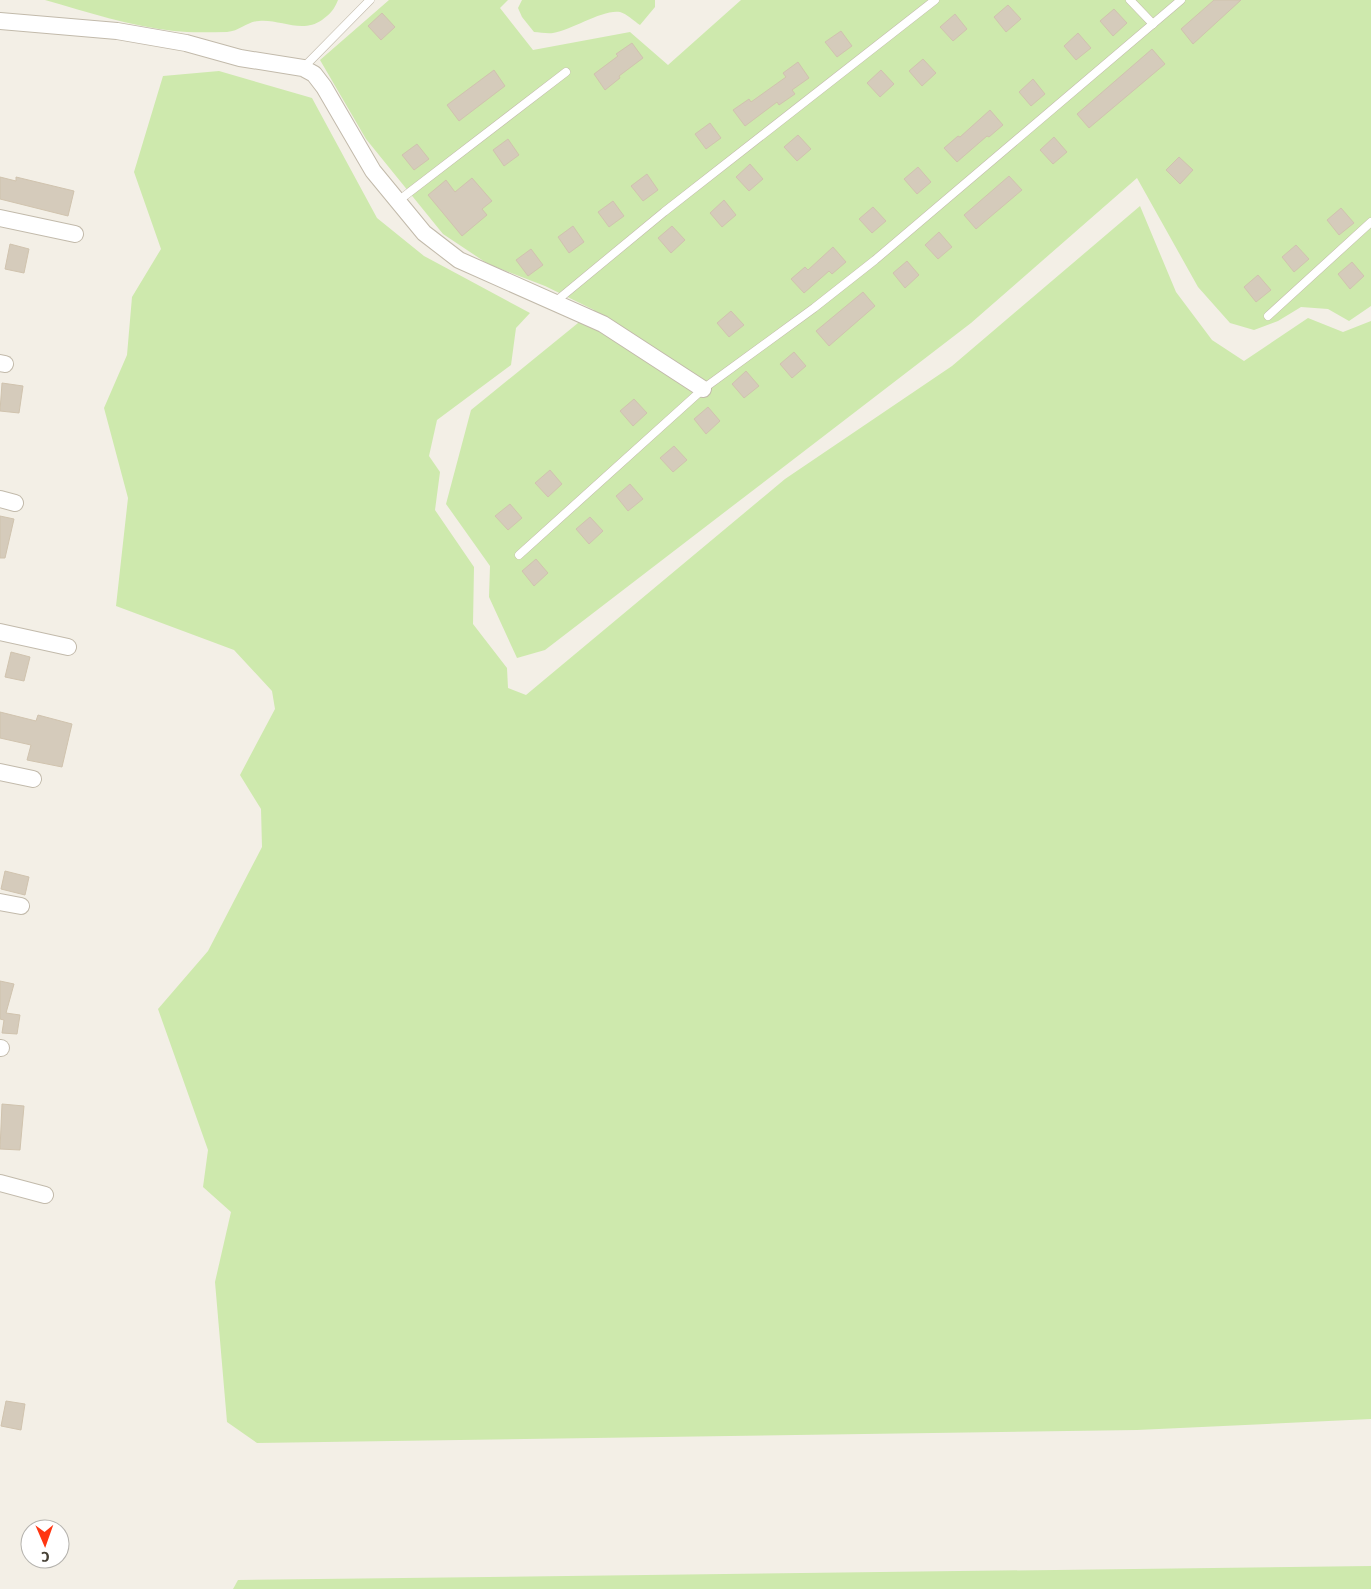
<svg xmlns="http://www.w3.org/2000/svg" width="1371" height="1589" viewBox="0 0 1371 1589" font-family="'Fira Sans',sans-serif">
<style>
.green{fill:#cee9ad}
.building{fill:#d5cbbb;stroke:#d0c3ae}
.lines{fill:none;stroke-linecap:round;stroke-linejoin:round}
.lane-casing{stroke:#c2baab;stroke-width:9}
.street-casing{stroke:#c2baab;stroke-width:18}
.lane{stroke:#fff;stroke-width:8}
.street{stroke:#fff;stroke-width:16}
</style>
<rect width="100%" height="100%" fill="#f3efe6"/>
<g class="green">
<path d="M45 0H338C334 10 330 14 322 20 302 34 280 19 259 21 248 21 240 31 227 32 210 32 191 33 174 31 130 26 87 12 45 0Z"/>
<polygon points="389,0 508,0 500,8 533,50 630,32 668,65 741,0 1371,0 1371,306 1349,321 1328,309 1301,307 1278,321 1254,330 1230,323 1198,287 1137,178 971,323 545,650 517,658 489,597 490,566 446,504 471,410 594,310 545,286 488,264 443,234 366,139 320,60"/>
<path d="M522 0H655V7L640 25C634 21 627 14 620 12 603 9 572 30 553 33 547 34 540 32 534 32L522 17 518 8Z"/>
<polygon points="219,71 312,98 377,218 424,256 530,313 516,328 511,365 437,420 429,456 440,472 435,510 474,567 473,624 507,668 508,688 526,695 785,479 952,366 1140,206 1176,292 1212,340 1244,361 1308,318 1343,332 1371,321 1371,1419 1137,1430 257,1443 227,1422 215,1282 231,1212 203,1187 208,1150 158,1009 208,951 262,847 261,809 240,775 275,709 272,691 234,650 116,606 128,498 104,408 127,355 132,297 161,249 134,172 163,76"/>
<polygon points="1371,1566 1371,1589 233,1589 238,1580"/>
</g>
<g class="building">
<polygon points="1214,0 1241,0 1193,44 1181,29"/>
<polygon points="1008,5 1021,19 1006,32 994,17"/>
<polygon points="1114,9 1127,23 1113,36 1100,21"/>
<polygon points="382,13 395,27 381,40 368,26"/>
<polygon points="955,14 967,29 953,41 940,27"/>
<polygon points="841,31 852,46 837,57 825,42"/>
<polygon points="1078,33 1091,48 1076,60 1064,46"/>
<polygon points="632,43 643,58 619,76 620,78 605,90 594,74 618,56 616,54"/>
<polygon points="1152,49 1165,64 1089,128 1077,114"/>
<polygon points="923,59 936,73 922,86 909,71"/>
<polygon points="798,62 809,78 792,90 795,94 779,105 777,102 745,126 733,110 749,99 751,102 786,77 783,73"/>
<polygon points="494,70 505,86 459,121 447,105"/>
<polygon points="881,70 894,84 880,97 867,83"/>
<polygon points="1033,79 1045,94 1031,106 1019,92"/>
<polygon points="990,110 1003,125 989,137 987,136 957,162 944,148 958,136 960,137"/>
<polygon points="710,123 721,138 706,149 695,134"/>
<polygon points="798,135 811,149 797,161 784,147"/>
<polygon points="1054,137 1067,152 1053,164 1040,150"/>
<polygon points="508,139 519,155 504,166 493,150"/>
<polygon points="417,144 429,159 414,170 402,155"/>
<polygon points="1179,157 1193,170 1180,184 1166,170"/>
<polygon points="750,164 763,179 749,191 736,177"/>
<polygon points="918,167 931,182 917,194 904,179"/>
<polygon points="647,174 658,190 643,201 631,186"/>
<polygon points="1009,176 1022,190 976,229 964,215"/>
<polygon points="0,177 16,181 16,177 74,191 68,216 0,199"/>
<polygon points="472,178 492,201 482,209 487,215 462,236 428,195 446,180 455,192"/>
<polygon points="724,200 736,215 722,227 710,213"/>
<polygon points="613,201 624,216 609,227 598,212"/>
<polygon points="873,207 886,221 872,233 859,219"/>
<polygon points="1341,208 1354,223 1339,235 1327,220"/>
<polygon points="573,226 584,242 569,253 558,237"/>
<polygon points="672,226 685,240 671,253 658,238"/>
<polygon points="939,232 952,247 938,259 925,245"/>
<polygon points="10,244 29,249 24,273 5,269"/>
<polygon points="1296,245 1309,259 1294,272 1282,257"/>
<polygon points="833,247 846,262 832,274 829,271 804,293 791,279 805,267 808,270"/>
<polygon points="531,249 543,265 528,276 516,260"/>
<polygon points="907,261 919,275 905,288 893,273"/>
<polygon points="1352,262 1364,276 1350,289 1338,274"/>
<polygon points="1258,275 1271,290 1256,302 1244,287"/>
<polygon points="863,292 875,306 829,346 816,331"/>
<polygon points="731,311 744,325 729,337 717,323"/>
<polygon points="794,352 806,366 792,378 780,364"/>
<polygon points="746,371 759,386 744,398 732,384"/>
<polygon points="2,383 23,386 19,413 0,411"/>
<polygon points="634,399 647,413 633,426 620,411"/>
<polygon points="708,407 720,421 706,434 694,419"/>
<polygon points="674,446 687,460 673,472 660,458"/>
<polygon points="550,470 562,484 548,497 535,483"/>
<polygon points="630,484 643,499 628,511 616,496"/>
<polygon points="510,504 522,518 508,530 495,516"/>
<polygon points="0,516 14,519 5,558 0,558"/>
<polygon points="590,517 603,531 589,544 576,529"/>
<polygon points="536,559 548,573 534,586 522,571"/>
<polygon points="11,652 30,657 24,681 5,677"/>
<polygon points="0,712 36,721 38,715 72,724 62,767 27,760 31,745 0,738"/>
<polygon points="5,871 29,877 25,895 1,889"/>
<polygon points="0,981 14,984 6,1013 20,1015 17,1034 2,1033 4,1020 0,1019"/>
<polygon points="2,1104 24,1106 20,1150 0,1149"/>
<polygon points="6,1401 25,1404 21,1430 1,1426"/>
</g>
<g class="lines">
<defs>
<g id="lane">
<polyline points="1130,0 1153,24"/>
<polyline points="303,68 370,0"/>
<polyline points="398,201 566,72"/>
<polyline points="555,302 664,212 935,0"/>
<polyline points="1268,316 1371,222"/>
<polyline points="519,555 703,389 814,308 875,260 1181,0"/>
</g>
<g id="street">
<polyline points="0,21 117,31 186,43 240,58 303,68 314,74 324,87 373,171 424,233 459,260 603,324 703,389"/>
<polyline points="0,218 75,234"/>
<polyline points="0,363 5,364"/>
<polyline points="0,499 15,503"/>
<polyline points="0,632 68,647"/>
<polyline points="0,772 33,779"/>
<polyline points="0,902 21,906"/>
<polyline points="0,1048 1,1048"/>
<polyline points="0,1183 45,1195"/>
</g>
</defs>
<use href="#lane" class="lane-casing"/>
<use href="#street" class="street-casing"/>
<use href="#lane" class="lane"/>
<use href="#street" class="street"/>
</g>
<g transform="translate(45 1544) rotate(178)"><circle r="24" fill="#ffffff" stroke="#b5b3ae"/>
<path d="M0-4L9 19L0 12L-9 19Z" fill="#ff3611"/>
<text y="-8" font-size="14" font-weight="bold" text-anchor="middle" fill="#464035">С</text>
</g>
</svg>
